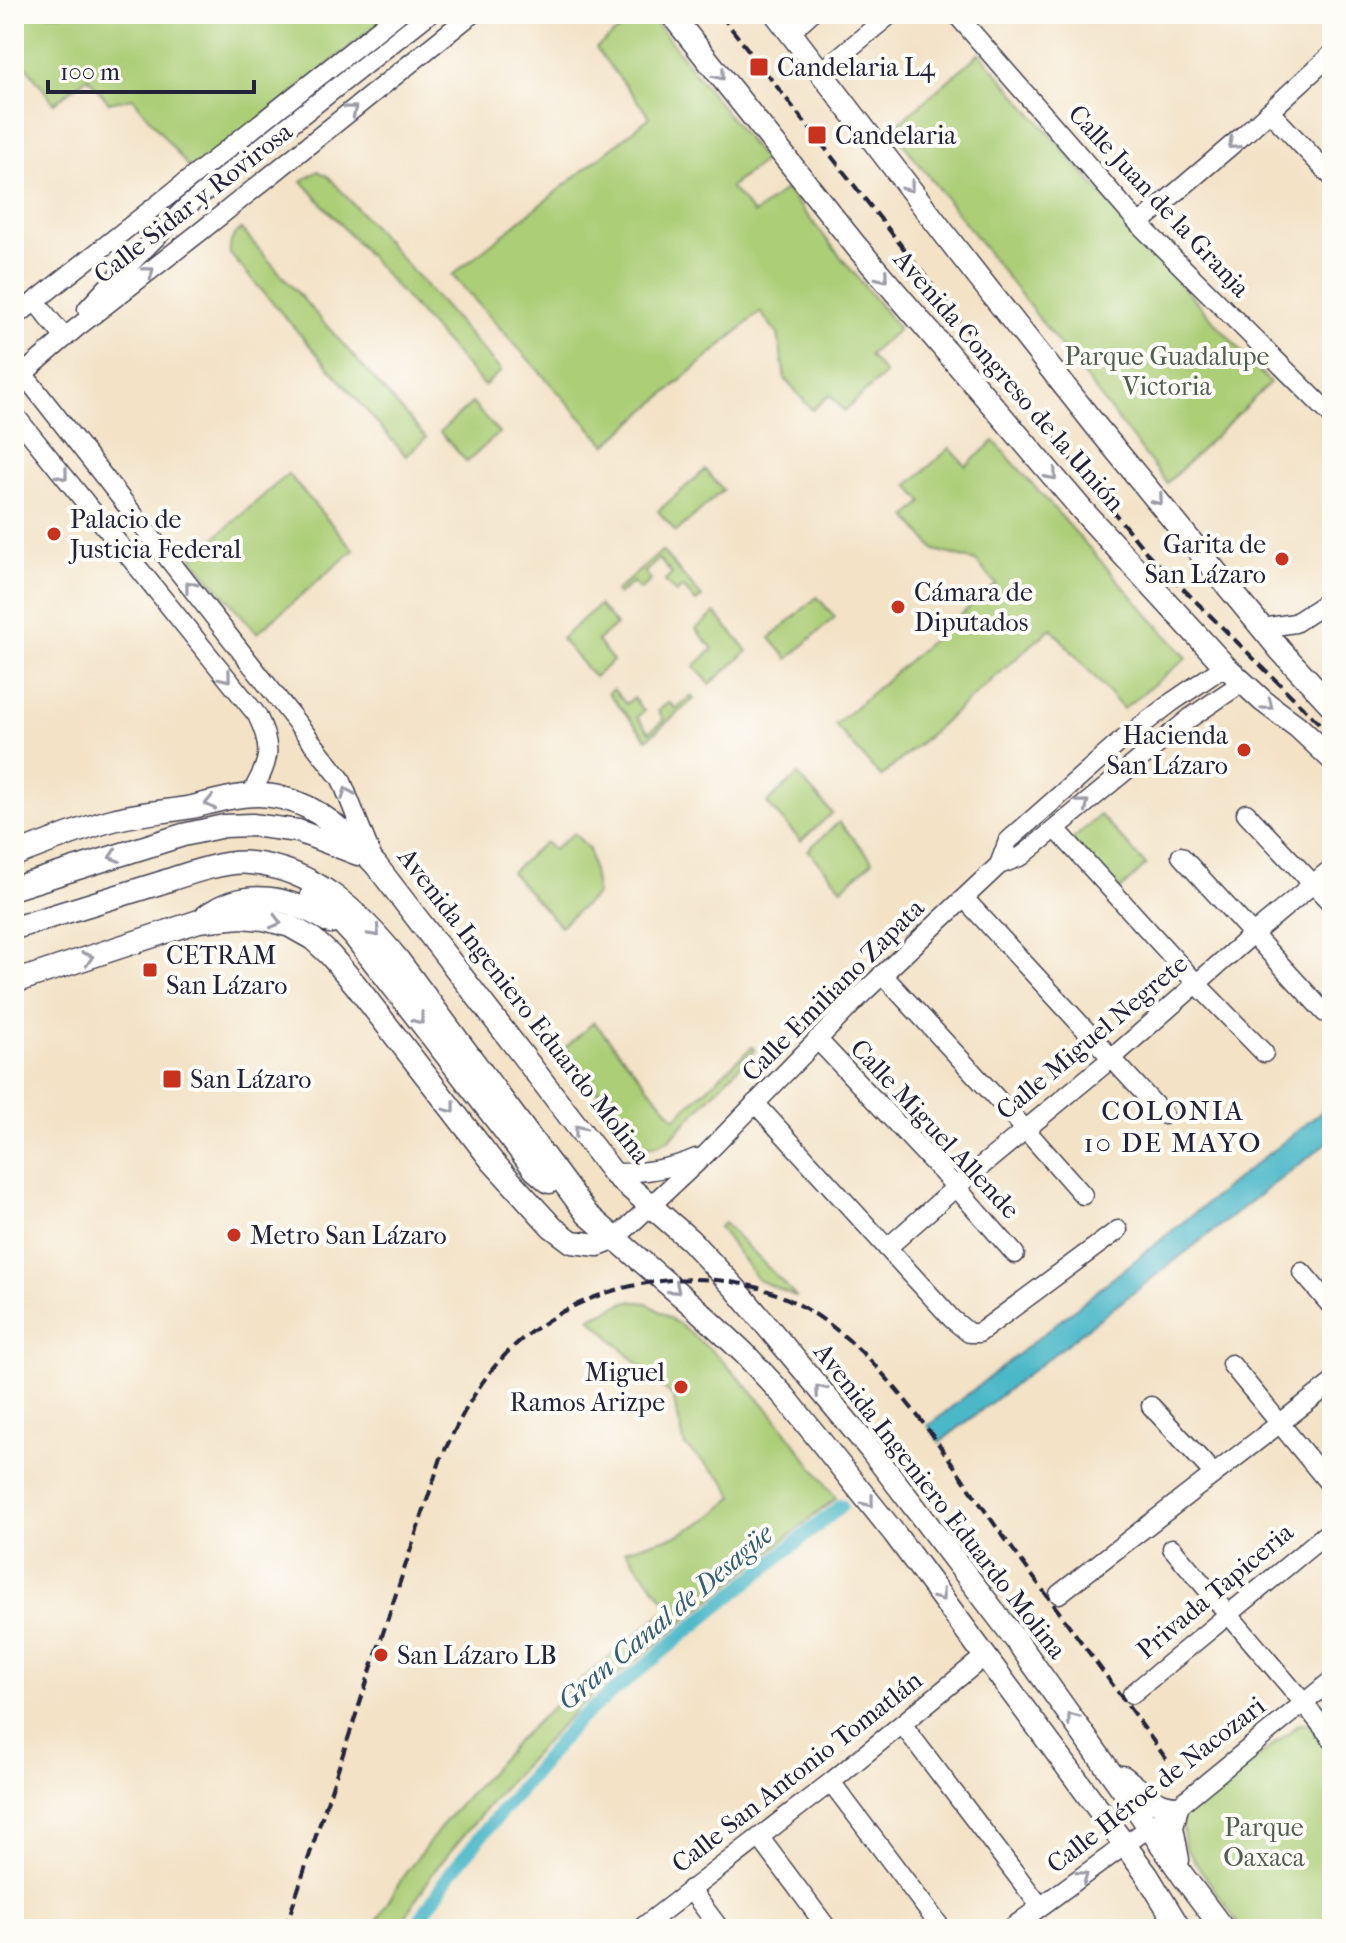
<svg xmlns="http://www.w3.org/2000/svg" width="1346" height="1943" viewBox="0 0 1346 1943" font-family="'IM FELL French Canon',serif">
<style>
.green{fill:#acce77;stroke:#677859;stroke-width:2}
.water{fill:#4cb8c8;stroke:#376d82;stroke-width:2}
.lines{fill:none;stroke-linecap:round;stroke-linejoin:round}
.canal{stroke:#4cb8c8;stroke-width:14}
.minor-casing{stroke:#413f50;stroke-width:21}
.major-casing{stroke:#413f50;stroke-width:25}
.minor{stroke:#fff;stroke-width:18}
.major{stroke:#fff;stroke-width:22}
.rail{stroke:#22223b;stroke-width:4;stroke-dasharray:12 6;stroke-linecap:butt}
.oneway{stroke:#9c9ca7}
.poi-dot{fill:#c8321e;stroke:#fdfcf7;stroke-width:3}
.labels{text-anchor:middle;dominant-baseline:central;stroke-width:8;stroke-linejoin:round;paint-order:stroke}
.poi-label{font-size:26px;fill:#22223b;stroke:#fdfcf7;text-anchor:start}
.street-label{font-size:26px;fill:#22223b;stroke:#fdfcf7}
.park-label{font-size:26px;fill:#525e50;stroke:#fdfcf7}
.neighbourhood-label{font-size:28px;letter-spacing:2px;fill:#22223b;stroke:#fdfcf7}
.water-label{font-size:28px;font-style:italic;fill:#335e73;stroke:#fdfcf7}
</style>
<rect width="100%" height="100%" fill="#fdfcf7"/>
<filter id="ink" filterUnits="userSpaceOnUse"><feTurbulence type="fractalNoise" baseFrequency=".0125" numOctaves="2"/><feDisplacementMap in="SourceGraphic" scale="16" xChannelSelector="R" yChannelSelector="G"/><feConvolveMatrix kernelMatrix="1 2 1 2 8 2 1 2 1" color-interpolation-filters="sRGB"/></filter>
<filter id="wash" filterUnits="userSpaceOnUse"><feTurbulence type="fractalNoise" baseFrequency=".006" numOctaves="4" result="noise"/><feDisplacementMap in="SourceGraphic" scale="32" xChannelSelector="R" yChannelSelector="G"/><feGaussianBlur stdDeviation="1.8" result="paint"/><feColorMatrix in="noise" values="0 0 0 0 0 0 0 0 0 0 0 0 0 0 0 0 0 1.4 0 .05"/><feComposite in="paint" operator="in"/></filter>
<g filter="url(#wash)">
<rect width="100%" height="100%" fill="#f3e2c6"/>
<g class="green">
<polygon points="14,14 390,14 194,174 133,98 109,103 88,77 54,103 14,50"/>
<polygon points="640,14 649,14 764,161 730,187 754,214 786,189 899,329 869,355 885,374 844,411 830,395 812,410 785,379 778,334 760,312 606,445 452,275 650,117 596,48"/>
<polygon points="980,53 1156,257 1270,383 1167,483 892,129"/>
<polygon points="318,171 329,177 501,371 484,386 302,181"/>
<path d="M241 229 426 438 406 456 230 254C229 242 232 237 241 229Z"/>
<polygon points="472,403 499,433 467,462 440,432"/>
<polygon points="994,441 1187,658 1123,709 1051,628 881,777 835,725 996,584 976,561 935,550 907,517 923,502 908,485 950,448 966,466"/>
<polygon points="705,470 723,490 676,532 658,511"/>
<polygon points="288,474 354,550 257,633 192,558"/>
<polygon points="662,551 702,597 696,602 683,587 676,593 665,581 672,574 659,559 645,572 651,580 640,590 633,582 618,595 615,592"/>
<polygon points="817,597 835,617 788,659 770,638"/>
<polygon points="599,605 616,625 597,641 613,661 594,677 561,639"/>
<polygon points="715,613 748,651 710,684 694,666 713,649 696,629"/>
<polygon points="613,689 626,704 633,698 644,711 637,717 649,732 664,720 658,711 669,702 676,709 691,696 694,699 647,739 608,693"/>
<polygon points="798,775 832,813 801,841 767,803"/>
<polygon points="1100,815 1146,865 1120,890 1072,840"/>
<polygon points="839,822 873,861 842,888 808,850"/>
<polygon points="574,833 589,849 597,894 560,926 511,872 545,842 553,850"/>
<polygon points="594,1022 675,1118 752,1047 755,1050 669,1140 657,1145 644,1147 628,1131 565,1048"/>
<polygon points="724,1223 797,1297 758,1280 719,1227"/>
<polygon points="628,1301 647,1303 680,1325 718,1356 773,1414 836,1498 579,1706 502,1789 434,1871 398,1929 372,1929 404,1875 448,1818 517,1741 583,1678 670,1607 625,1550 678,1535 707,1520 734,1497 724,1480 685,1446 673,1397 590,1318"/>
<polygon points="1299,1724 1310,1724 1314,1727 1332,1751 1332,1929 1242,1929 1185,1847 1182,1819"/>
</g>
<polygon class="water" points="1332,1103 1332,1139 940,1442 928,1426"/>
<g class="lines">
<polyline class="canal" points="414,1929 452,1871 577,1721 841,1506"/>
</g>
</g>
<g filter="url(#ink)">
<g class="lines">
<defs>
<g id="minor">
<polyline points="956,14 1139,224 1332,416"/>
<polyline points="790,32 810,14"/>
<polyline points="822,71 891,14"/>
<polyline points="1270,112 1332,177"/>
<polyline points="1139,224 1247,132 1332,54"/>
<polyline points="35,301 65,338"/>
<polyline points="87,309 112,282 187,206 429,14"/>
<polyline points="14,318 398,14"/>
<polyline points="14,362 341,779 373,859"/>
<polyline points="23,374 75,329 200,232 472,14"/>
<path d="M14 414 257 715C274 750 269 761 251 794"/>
<polyline points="1262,628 1295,623 1332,599"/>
<polyline points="1246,813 1332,904"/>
<polyline points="1056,829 1197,984 1264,1053"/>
<polyline points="1181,856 1325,1013"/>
<polyline points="999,865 1008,841 1120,742 1172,702 1225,666"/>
<polyline points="964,898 1164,1115"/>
<polyline points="882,974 1025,1129 1083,1195"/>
<polyline points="817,1039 956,1187 1015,1254"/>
<polyline points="755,1103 952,1319 969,1333 979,1333 1118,1230"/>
<path d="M613 1173C642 1173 669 1170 696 1158"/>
<polyline points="616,1238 706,1154 864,992 999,865 1022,856 1190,718 1243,682"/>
<polyline points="887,1248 956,1187 1112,1058 1253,934 1332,868"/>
<polyline points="1302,1272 1332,1307"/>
<polyline points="1231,1364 1332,1487"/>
<polyline points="1151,1406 1214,1474"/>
<polyline points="1172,1548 1304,1703 1332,1739"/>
<polyline points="1059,1594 1332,1383"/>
<polyline points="1132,1694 1332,1529"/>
<polyline points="902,1724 1040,1906"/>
<polyline points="831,1782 942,1929"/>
<polyline points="760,1838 828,1929"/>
<polyline points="690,1889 720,1929"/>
<polyline points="640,1929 831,1782 985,1656"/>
<polyline points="1010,1929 1177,1807 1332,1680"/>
</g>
<g id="major">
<polyline points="671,14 856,246 1083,511 1225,666 1263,701 1298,727 1332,759"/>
<polyline points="776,14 957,250 1096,426 1281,651 1332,706"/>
<path d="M14 855C47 843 79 829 113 820 138 813 166 812 192 807 222 800 251 790 282 798 322 807 349 837 376 865L613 1173 690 1240 735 1288 870 1449 1016 1640 1131 1801 1183 1876 1223 1929"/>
<polyline points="14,888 183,835 224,826 252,825 298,831 358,854"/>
<polyline points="312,894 328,908 354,936 535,1170 549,1182"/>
<path d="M206 916C247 886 290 898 330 922"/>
<path d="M14 928C63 913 112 898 160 883 184 875 225 860 250 863 315 869 360 913 399 961L587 1214 699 1311 744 1353 785 1397 894 1533 985 1656 1147 1875 1180 1929"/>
<polyline points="14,982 199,921 241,917 264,919 290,926 313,939 330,955 355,984 492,1161 552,1227 572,1242 598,1245 616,1238"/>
<path d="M1123 1777C1140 1790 1155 1807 1177 1807L1172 1827 1178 1860"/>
</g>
</defs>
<use href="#minor" class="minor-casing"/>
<use href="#major" class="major-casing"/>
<use href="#minor" class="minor"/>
<use href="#major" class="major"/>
<g class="rail">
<polyline points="720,14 1009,383 1146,552 1332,736"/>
<path d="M285 1929 441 1458C458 1423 476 1385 504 1356 535 1323 580 1299 623 1288 679 1274 742 1275 794 1302 881 1347 942 1451 998 1529 1055 1607 1113 1684 1169 1763"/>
</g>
</g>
<defs><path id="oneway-chevron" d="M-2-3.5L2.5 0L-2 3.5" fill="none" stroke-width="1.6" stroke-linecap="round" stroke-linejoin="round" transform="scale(2)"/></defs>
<g class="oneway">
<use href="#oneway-chevron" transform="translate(720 75) rotate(51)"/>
<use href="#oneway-chevron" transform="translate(352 110) rotate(-39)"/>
<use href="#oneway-chevron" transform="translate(1233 144) rotate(139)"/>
<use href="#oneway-chevron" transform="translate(909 187) rotate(53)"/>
<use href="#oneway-chevron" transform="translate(149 272) rotate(-38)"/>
<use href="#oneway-chevron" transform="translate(883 277) rotate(50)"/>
<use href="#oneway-chevron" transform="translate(63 475) rotate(51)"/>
<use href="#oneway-chevron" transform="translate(1052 475) rotate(49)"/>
<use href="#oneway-chevron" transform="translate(1158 500) rotate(50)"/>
<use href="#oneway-chevron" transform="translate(190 586) rotate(-128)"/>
<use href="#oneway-chevron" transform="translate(226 677) rotate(51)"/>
<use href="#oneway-chevron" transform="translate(1268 705) rotate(38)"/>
<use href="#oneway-chevron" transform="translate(347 793) rotate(-112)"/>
<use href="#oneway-chevron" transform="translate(210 803) rotate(168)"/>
<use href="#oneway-chevron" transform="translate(1084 804) rotate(-40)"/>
<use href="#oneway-chevron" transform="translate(114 856) rotate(162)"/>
<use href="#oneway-chevron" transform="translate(276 922) rotate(15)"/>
<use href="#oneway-chevron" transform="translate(375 932) rotate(47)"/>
<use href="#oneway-chevron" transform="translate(88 958) rotate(-18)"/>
<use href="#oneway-chevron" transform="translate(419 1019) rotate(52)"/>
<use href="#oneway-chevron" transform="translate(451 1108) rotate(52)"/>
<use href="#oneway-chevron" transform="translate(579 1130) rotate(-128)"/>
<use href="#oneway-chevron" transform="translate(675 1289) rotate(41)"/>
<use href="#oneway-chevron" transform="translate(820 1390) rotate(-130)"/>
<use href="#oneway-chevron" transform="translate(869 1502) rotate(52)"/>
<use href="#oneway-chevron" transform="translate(940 1596) rotate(53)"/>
<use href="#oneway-chevron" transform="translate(1072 1718) rotate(-126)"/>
<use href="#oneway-chevron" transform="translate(1083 1876) rotate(-35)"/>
</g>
</g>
<g class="poi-dot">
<rect x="749" y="57" width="20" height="20" rx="4"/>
<rect x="807" y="125" width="20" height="20" rx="4"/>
<circle cx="54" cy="534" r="8"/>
<circle cx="1282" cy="559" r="8"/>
<circle cx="898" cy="607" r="8"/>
<circle cx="1244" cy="750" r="8"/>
<rect x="142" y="962" width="16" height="16" rx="4"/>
<rect x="162" y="1069" width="20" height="20" rx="4"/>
<circle cx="234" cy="1235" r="8"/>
<circle cx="681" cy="1387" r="8"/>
<circle cx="381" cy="1655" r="8"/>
</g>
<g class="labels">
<g class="poi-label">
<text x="777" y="67">Candelaria L4</text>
<text x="835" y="135">Candelaria</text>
<text x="70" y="519">Palacio de<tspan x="70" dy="30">Justicia Federal</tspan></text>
<text x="1266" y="544" text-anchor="end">Garita de<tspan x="1266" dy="30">San Lázaro</tspan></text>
<text x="914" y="592">Cámara de<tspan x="914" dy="30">Diputados</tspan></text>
<text x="1228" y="735" text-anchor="end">Hacienda<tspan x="1228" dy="30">San Lázaro</tspan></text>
<text x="166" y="955">CETRAM<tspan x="166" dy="30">San Lázaro</tspan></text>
<text x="190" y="1079">San Lázaro</text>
<text x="250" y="1235">Metro San Lázaro</text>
<text x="665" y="1372" text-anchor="end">Miguel<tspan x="665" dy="30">Ramos Arizpe</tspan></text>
<text x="397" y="1655">San Lázaro LB</text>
</g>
<g class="street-label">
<text transform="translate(1159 201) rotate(47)">Calle Juan de la Granja</text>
<text transform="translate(193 203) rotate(-38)">Calle Sidar y Rovirosa</text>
<text transform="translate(1009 381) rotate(49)">Avenida Congreso de la Unión</text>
<text transform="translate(833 990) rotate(-45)">Calle Emiliano Zapata</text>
<text transform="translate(524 1006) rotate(52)">Avenida Ingeniero Eduardo Molina</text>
<text transform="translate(1092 1037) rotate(-40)">Calle Miguel Negrete</text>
<text transform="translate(935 1129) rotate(47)">Calle Miguel Allende</text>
<text transform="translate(940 1501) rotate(52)">Avenida Ingeniero Eduardo Molina</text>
<text transform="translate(1215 1591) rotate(-40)">Privada Tapiceria</text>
<text transform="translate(797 1772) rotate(-38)">Calle San Antonio Tomatlán</text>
<text transform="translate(1156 1785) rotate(-38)">Calle Héroe de Nacozari</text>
</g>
<g class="park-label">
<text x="1167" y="356">Parque Guadalupe<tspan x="1167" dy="30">Victoria</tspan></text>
<text x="1264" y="1827">Parque<tspan x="1264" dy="30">Oaxaca</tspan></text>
</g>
<g class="neighbourhood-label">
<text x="1173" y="1110">COLONIA<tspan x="1173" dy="32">10 DE MAYO</tspan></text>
</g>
<g class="water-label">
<text transform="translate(665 1617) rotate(-40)">Gran Canal de Desagüe</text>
</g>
</g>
<rect width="1346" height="1943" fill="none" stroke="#fdfcf7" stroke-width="48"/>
<path d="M48 80v12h206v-12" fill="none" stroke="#22223b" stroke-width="4"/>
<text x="60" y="80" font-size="24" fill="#22223b" stroke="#fdfcf7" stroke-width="6" paint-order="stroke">100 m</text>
</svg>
